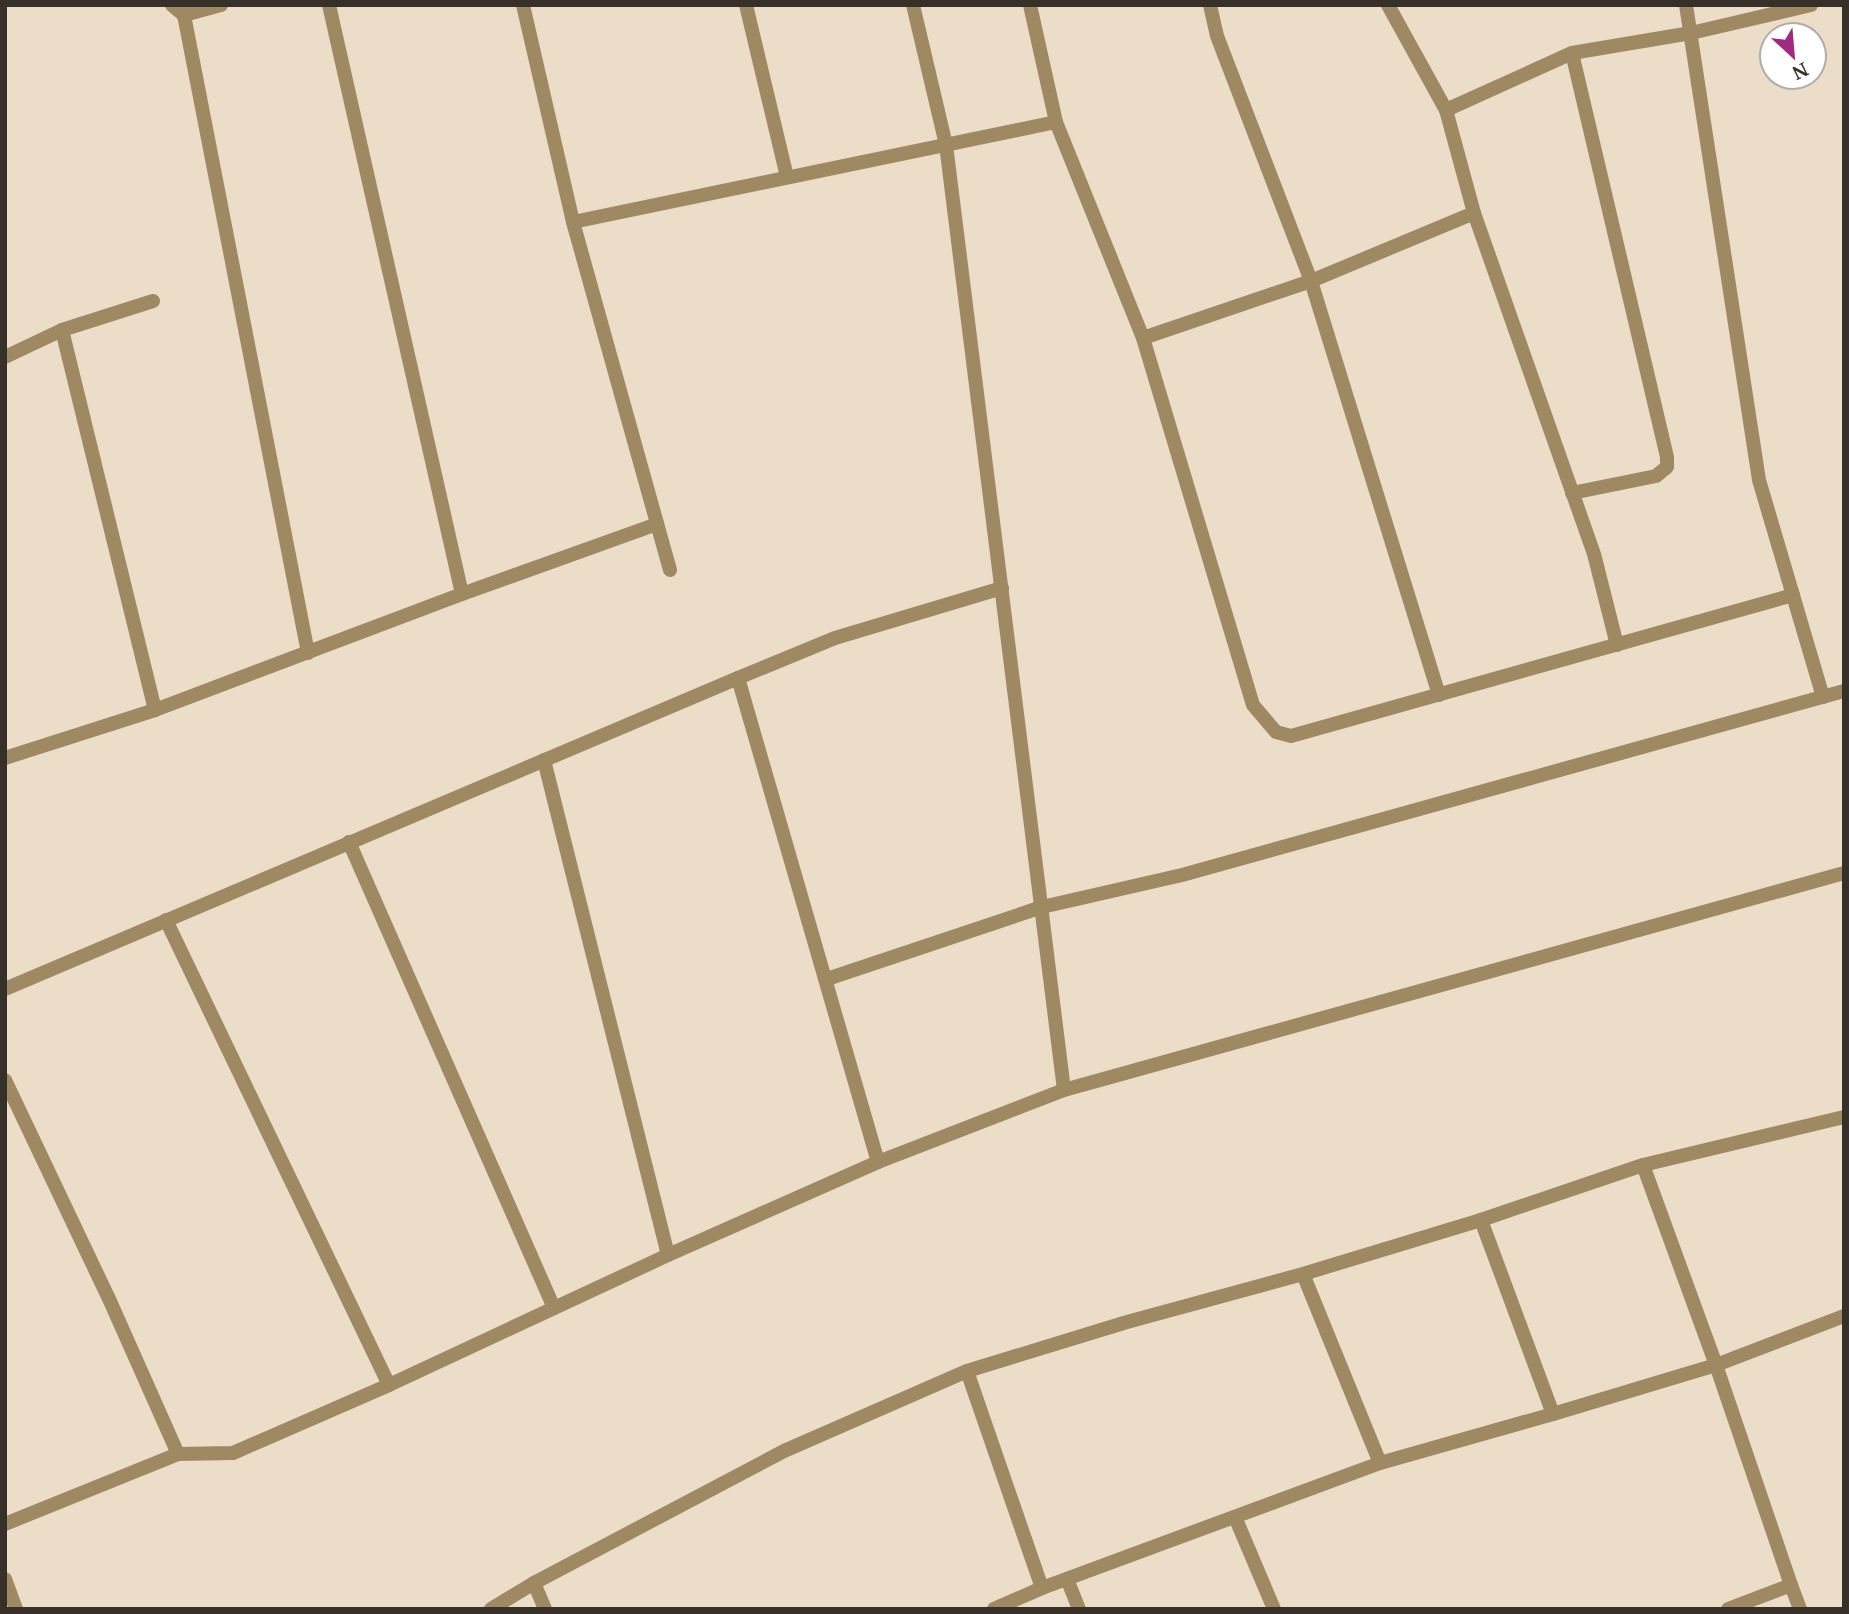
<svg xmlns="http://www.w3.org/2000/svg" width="1849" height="1614" viewBox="0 0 1849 1614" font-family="'Noto Serif',serif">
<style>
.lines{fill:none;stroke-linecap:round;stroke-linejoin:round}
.minor{stroke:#9e8963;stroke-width:14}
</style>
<rect width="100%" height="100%" fill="#ebddc7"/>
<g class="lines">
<g class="minor">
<polyline points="172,5 184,15 221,5"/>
<polyline points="329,5 462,594"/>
<polyline points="523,5 573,222 1056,122 1030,5"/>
<polyline points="746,5 787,177"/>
<polyline points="913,5 946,145 1064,1090 1844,873"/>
<polyline points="1210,5 1217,36 1311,281 1439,695"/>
<polyline points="1388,5 1446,110 1572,53 1691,33 1811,5"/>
<polyline points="1686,5 1759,480 1823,697"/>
<polyline points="184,15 308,653"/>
<polyline points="1056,122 1143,338 1253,705 1276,732 1291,736 1793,595"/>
<polyline points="1474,213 1594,554 1617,645"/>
<polyline points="573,222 670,570"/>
<polyline points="62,330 155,710"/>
<polyline points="1143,338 1311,281 1474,213 1446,110"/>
<polyline points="5,357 62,330 153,301"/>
<polyline points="1572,493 1656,476 1667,467 1667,457 1572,53"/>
<polyline points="738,678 835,638 1002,588"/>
<polyline points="5,758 155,710 462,594 657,524"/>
<polyline points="544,760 668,1255"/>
<polyline points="349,842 554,1308"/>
<polyline points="166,920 389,1385"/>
<polyline points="827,979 1042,907 1182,875 1844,691"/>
<polyline points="5,989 738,678 878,1162"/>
<polyline points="5,1080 110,1301 178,1454"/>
<polyline points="1481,1220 1643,1165"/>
<polyline points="967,1371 1042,1588 1380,1463 1303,1274"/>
<polyline points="1380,1463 1553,1414"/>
<polyline points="1235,1517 1274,1609"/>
<polyline points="5,1524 178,1454 233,1453 389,1385 668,1255 878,1162 1064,1090"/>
<polyline points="5,1579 16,1609"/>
<polyline points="1067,1579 1079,1609"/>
<polyline points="534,1583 545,1609"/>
<polyline points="1791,1585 1800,1609"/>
<polyline points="491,1609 534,1583 784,1451 967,1371 1127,1322 1303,1274 1481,1220 1553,1414 1716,1365 1643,1165 1844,1117"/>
<polyline points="994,1609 1042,1588"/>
<polyline points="1728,1609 1791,1585 1716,1365 1844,1316"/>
</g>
</g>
<rect width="1849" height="1614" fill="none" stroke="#363028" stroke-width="14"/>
<g transform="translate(1793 56) rotate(154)"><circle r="33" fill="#ffffff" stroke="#afaca9" stroke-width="2"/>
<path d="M0-5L12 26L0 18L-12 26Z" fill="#9e2a84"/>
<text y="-10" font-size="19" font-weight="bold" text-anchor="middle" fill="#363028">N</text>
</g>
</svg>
